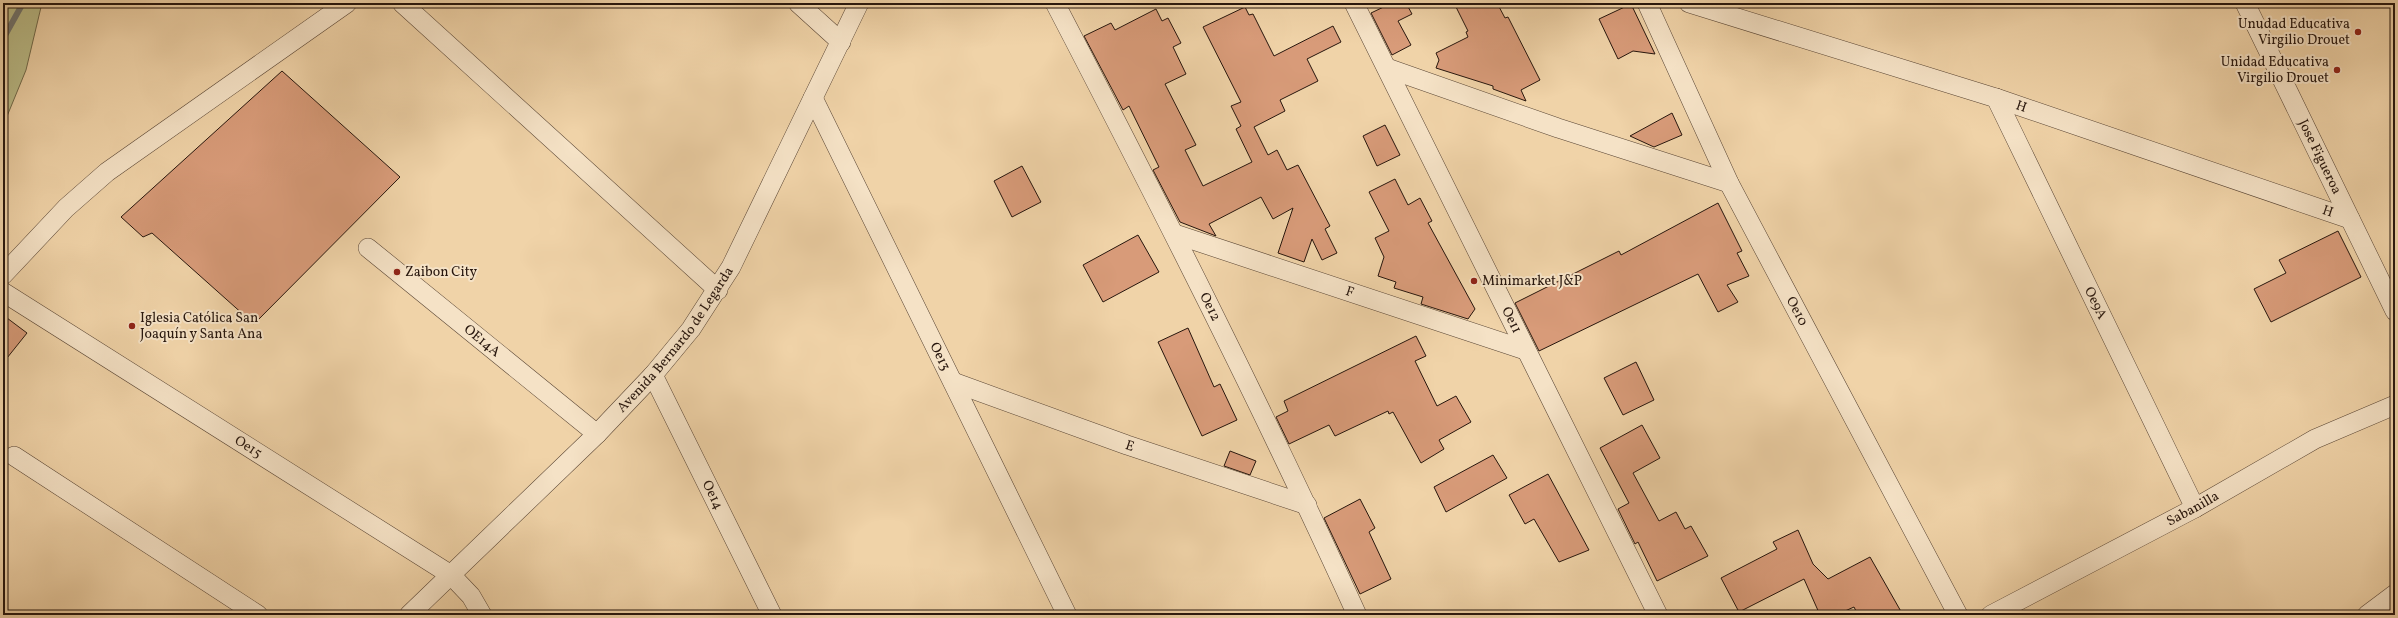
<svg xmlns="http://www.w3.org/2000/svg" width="2398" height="618" viewBox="0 0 2398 618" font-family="Vollkorn,serif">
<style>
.green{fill:#babc88;stroke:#70694a}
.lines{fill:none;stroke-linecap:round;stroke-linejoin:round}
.stream{stroke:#707571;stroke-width:6}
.building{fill:#d89b79;stroke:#27160d}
.minor-casing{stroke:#594534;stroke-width:20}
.minor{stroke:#f5e2c6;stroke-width:19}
.poi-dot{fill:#8f2418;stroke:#f5e2c6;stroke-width:1.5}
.labels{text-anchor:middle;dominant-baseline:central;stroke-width:4;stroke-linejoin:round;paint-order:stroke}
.poi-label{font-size:14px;fill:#27160d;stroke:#f5e2c6;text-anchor:start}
.street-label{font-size:14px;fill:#27160d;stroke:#f5e2c6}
</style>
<rect width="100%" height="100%" fill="#f0d3a8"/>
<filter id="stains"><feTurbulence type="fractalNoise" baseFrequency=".005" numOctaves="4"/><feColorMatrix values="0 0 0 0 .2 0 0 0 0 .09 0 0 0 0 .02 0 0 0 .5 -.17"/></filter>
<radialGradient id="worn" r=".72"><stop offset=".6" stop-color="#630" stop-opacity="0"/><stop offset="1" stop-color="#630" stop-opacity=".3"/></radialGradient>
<polygon class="green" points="3,3 42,3 26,70 3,126"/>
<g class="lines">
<polyline class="stream" points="3,39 23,3"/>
</g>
<g class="building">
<polygon points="1392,3 1406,3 1412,14 1398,21 1411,45 1392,55 1371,13"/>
<polygon points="1454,3 1497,3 1505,18 1508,17 1540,80 1521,90 1526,101 1493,89 1493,86 1436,68 1439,60 1436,53 1468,37 1466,32 1468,31"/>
<polygon points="1631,4 1655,54 1633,51 1618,59 1599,19"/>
<polygon points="1245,7 1249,15 1253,14 1274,56 1333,26 1341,42 1307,59 1318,81 1280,100 1285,111 1254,127 1268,155 1277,150 1287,170 1298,165 1330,226 1325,229 1337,253 1322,260 1312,239 1304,262 1278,253 1293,208 1273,219 1261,197 1209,224 1216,236 1180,222 1153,170 1159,167 1129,106 1123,110 1084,36 1111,23 1115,30 1156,9 1162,21 1168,18 1181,43 1173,47 1186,74 1165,84 1196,145 1185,150 1203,186 1252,162 1236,129 1241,126 1231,106 1241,102 1203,27"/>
<polygon points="282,71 400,177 254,324 152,233 143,237 121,217"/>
<polygon points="1672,113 1682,135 1654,147 1630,136"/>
<polygon points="1385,125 1400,155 1377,166 1363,136"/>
<polygon points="1022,166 1041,202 1012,217 994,181"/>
<polygon points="1395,179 1408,205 1420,198 1432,221 1428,223 1475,309 1468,319 1421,304 1423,297 1394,288 1396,282 1378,276 1384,257 1375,238 1389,231 1369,192"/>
<polygon points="1718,203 1742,251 1737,253 1749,276 1727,285 1738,302 1718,312 1698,274 1539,351 1515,303 1619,251 1621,255"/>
<polygon points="2338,231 2361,277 2271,322 2254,289 2286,273 2279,260"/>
<polygon points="1138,235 1159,272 1103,302 1083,265"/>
<polygon points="3,315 27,333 3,363"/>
<polygon points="1188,328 1214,387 1220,384 1237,420 1202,436 1158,342"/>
<polygon points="1416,336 1426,356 1415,361 1437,406 1456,396 1471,422 1439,440 1444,449 1421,463 1393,412 1389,414 1388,411 1335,436 1329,425 1289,444 1276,417 1288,411 1284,401"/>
<polygon points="1636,362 1654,400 1623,415 1604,378"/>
<polygon points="1642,425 1660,458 1633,473 1659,521 1676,512 1685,529 1691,526 1708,556 1657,581 1638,542 1635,544 1618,509 1629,503 1600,448"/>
<polygon points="1230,451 1256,461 1250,475 1224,466"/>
<polygon points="1493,455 1507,478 1446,512 1434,487"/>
<polygon points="1548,474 1589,550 1559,562 1534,519 1525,524 1509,495"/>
<polygon points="1360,499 1375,528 1369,532 1391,579 1360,594 1324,518"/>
<polygon points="1798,530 1813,564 1828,579 1870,557 1903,615 1858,615 1854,607 1836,615 1820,615 1804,579 1739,612 1721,578 1777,549 1773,542"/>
</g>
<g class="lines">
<defs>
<g id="minor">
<polyline points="402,3 718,290"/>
<polyline points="798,3 841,42"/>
<path id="s1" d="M1055 3C1160 205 1263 408 1357 615"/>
<path id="s2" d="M1354 3 1658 615"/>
<path id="s3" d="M1647 3 1729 183 1958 615"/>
<path id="s4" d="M1689 3 1996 98 2350 219"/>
<path id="s5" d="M2245 3 2395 311"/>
<polyline points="1387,68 1558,128 1729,183"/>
<path id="s6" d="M813 98 1067 615"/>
<path id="s7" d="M1996 98 2195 508"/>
<path id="s8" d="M1175 234 1525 350"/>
<path id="s9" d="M368 248 597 434"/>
<polyline points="3,275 66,208 107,172 347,3"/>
<path id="s10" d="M3 292 451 575 471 596 482 615"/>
<path id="s11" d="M653 375 772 615"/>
<path id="s12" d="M953 382 1127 445 1307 505"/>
<polyline points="14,456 258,615"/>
<path id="s13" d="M409 615 597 434 653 375 691 329 731 267 859 3"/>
<path id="s14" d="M1991 615 2195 508 2315 439 2395 405"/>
<polyline points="2367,615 2395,594"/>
</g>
</defs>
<use href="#minor" class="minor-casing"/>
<use href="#minor" class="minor"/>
</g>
<g class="poi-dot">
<circle cx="2358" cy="32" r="4"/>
<circle cx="2337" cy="70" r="4"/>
<circle cx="397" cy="272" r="4"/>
<circle cx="1474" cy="281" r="4"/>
<circle cx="132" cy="326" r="4"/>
</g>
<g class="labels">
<g class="poi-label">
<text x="2350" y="24" text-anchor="end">Unudad Educativa<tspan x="2350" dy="16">Virgilio Drouet</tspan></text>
<text x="2329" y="62" text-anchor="end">Unidad Educativa<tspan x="2329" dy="16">Virgilio Drouet</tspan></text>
<text x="405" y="272">Zaibon City</text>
<text x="1482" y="281">Minimarket J&amp;P</text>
<text x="140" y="318">Iglesia Católica San<tspan x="140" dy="16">Joaquín y Santa Ana</tspan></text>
</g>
<g class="street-label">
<text stroke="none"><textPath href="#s4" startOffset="348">H</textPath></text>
<text stroke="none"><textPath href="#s5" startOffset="171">Jose Figueroa</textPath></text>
<text stroke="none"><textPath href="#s4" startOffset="672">H</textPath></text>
<text stroke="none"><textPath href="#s8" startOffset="184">F</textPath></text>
<text stroke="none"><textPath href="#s7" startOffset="228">Oe9A</textPath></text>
<text stroke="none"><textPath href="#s1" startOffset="341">Oe12</textPath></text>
<text stroke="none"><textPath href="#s3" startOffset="343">Oe10</textPath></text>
<text stroke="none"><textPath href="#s2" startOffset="354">Oe11</textPath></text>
<text stroke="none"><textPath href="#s13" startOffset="384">Avenida Bernardo de Legarda</textPath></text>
<text stroke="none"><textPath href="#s9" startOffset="147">OE14A</textPath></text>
<text stroke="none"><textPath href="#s6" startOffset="288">Oe13</textPath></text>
<text stroke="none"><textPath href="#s12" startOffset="188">E</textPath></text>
<text stroke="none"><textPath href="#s10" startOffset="290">Oe15</textPath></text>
<text stroke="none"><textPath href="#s11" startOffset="134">Oe14</textPath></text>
<text stroke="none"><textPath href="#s14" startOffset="228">Sabanilla</textPath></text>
</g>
</g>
<rect width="2398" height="618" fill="none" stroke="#f0d3a8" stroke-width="16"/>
<rect x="4" y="4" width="2390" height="610" fill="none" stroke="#27160d" stroke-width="2"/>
<rect x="8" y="8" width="2382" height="602" fill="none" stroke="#27160d"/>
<rect width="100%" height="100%" filter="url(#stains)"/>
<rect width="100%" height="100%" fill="url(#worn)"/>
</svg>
